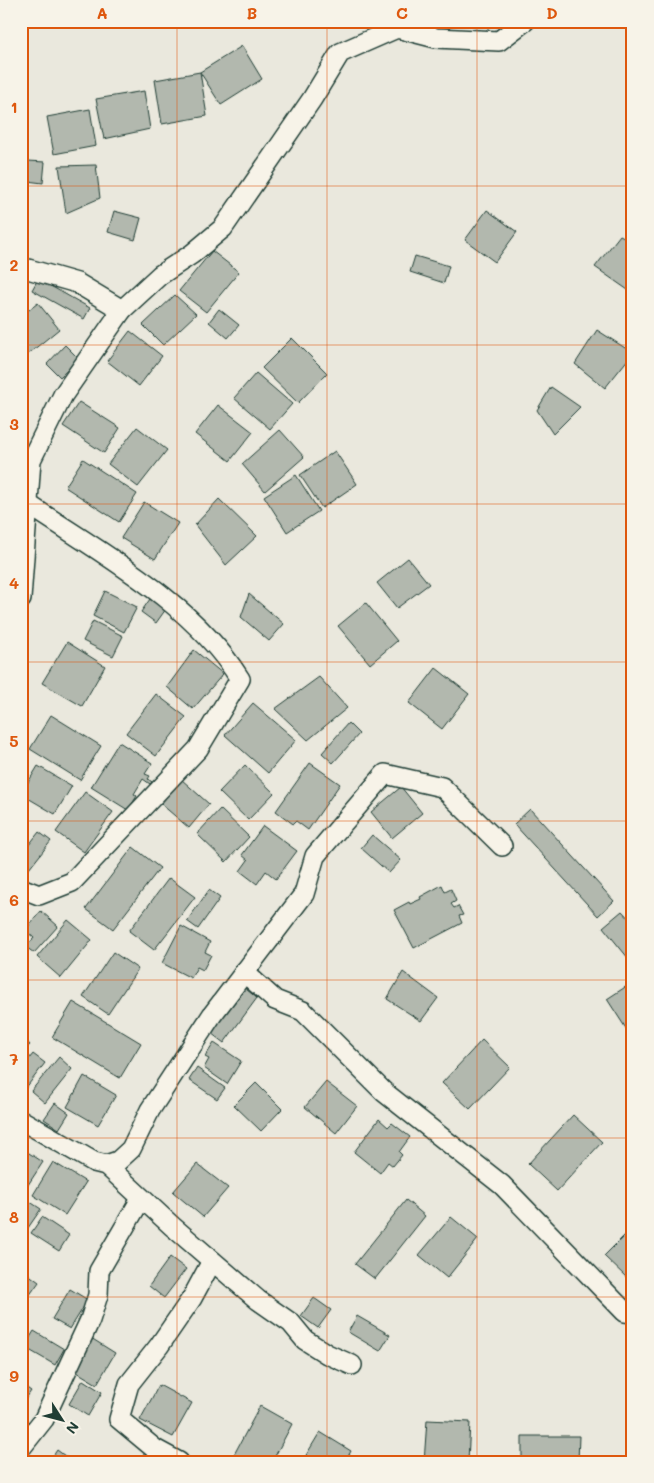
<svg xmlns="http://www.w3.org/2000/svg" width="654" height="1483" viewBox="0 0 654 1483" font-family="Mali,sans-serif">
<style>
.building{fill:#b2b8ae;stroke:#1f3d34}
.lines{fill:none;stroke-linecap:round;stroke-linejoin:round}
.street-casing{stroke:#1f3d34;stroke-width:22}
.street{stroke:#f7f3e8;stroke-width:19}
.grid{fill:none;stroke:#de580e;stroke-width:1;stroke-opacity:0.55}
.neatline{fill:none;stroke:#de580e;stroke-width:2}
.grid-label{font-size:16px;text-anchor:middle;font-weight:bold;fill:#de580e}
</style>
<rect width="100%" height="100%" fill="#eae8dd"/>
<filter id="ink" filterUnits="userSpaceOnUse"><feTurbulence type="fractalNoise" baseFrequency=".02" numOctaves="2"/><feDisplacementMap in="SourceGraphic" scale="10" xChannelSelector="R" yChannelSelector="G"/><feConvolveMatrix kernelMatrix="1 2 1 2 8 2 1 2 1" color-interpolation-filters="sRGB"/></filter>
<g filter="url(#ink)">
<g class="building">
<polygon points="242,46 262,79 221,105 200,72"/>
<polygon points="200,72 207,116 162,124 155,80"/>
<polygon points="144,91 150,129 104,139 96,99"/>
<polygon points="90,109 96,146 54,154 47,117"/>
<polygon points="28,161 45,162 43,183 27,181"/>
<polygon points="96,165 100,198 66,213 59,166"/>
<polygon points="487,210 517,232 495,262 465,240"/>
<polygon points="114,211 141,218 135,240 108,232"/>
<polygon points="620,235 633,242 633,282 628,290 595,267"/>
<polygon points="212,251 239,272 206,312 179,291"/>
<polygon points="415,256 449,266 444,283 410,272"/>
<polygon points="38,279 90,308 84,319 32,290"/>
<polygon points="175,295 196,314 163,345 143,325"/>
<polygon points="38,303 59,329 27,355 21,348 21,316"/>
<polygon points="219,309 239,325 228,338 209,322"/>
<polygon points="597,330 633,353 605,388 575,364"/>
<polygon points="130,331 162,356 139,386 107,361"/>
<polygon points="292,338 327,373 298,403 262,368"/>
<polygon points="65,345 79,359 60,377 47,364"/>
<polygon points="256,373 292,404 270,429 234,398"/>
<polygon points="551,387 580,407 553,434 537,410"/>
<polygon points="79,402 120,428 104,453 63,426"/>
<polygon points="218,405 253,432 230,461 195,434"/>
<polygon points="137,427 167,450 138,487 108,464"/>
<polygon points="280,430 304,457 265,491 242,464"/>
<polygon points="335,451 357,484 322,508 300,475"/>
<polygon points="83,459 137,494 119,522 65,487"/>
<polygon points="296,475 319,511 287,532 264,496"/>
<polygon points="219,499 257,536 226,565 195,525"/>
<polygon points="144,502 178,523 155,559 121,538"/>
<polygon points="408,558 429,584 397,608 377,583"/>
<polygon points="105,591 137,607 124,632 93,616"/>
<polygon points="249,594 284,624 269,641 241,617"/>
<polygon points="150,599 166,609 156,623 141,612"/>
<polygon points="366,603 397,641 370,664 338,626"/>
<polygon points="93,621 123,636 113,656 83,641"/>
<polygon points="67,642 105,666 82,706 42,683"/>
<polygon points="194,650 223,674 193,709 167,687"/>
<polygon points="436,668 469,694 442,729 409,703"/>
<polygon points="319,677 347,708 308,740 275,709"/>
<polygon points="156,694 186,717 156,756 126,733"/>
<polygon points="253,703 296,740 268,773 225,735"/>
<polygon points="51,715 101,746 80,780 30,749"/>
<polygon points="348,723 359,734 333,763 322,753"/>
<polygon points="119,742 152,763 145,774 150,776 148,779 152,782 150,784 143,779 134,794 137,796 128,810 91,787"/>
<polygon points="310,763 340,784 308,830 296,821 293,824 276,811"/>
<polygon points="245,765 274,793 248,820 219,792"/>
<polygon points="38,766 72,786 55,814 21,794"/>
<polygon points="181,779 209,804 189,828 161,804"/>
<polygon points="401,787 422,813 392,838 371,812"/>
<polygon points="85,792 113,812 84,852 56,832"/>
<polygon points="220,809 249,837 226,862 197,834"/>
<polygon points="530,809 614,901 598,916 514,824"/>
<polygon points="263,826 297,851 276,879 266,871 257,884 240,871 248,860 242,855"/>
<polygon points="39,832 51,841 29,869 21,863 21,855"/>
<polygon points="372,835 401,860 389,873 361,848"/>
<polygon points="133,847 160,868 113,929 86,909"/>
<polygon points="169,878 195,897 154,950 129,931"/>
<polygon points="442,885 445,892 451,889 456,901 451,904 454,908 458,906 463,915 459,916 462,923 414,948 394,910 409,902 410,904 421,899 420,897"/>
<polygon points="209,890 220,898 198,929 187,921"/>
<polygon points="41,911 58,926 34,953 26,947 34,938 25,930"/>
<polygon points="622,911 633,923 633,964 603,927"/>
<polygon points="68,920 92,940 61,978 37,957"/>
<polygon points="181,926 210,942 205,952 211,955 203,970 197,967 191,978 162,963"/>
<polygon points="113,952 138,969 108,1014 83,997"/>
<polygon points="403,972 438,998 421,1021 387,999"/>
<polygon points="633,982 633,1026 627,1030 607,999"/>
<polygon points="241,985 257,998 224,1043 207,1030"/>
<polygon points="73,1002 141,1043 120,1078 52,1037"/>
<polygon points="21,1035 30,1045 21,1052"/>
<polygon points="482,1040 510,1067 470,1109 442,1083"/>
<polygon points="214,1043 241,1061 227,1084 204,1068 209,1059 205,1057"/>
<polygon points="33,1054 45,1063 25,1089 21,1086 21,1069"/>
<polygon points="59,1057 72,1069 45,1103 31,1091"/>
<polygon points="197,1068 225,1088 217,1099 189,1080"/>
<polygon points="84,1076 116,1095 98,1125 67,1107"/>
<polygon points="326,1082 357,1106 336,1133 305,1107"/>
<polygon points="256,1083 282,1109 261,1131 234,1105"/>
<polygon points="55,1103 69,1113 59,1129 44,1119"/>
<polygon points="573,1115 602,1142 557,1191 528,1164"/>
<polygon points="379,1119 388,1127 392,1123 410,1137 399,1152 402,1155 393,1166 388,1162 380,1173 354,1152"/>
<polygon points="21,1148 43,1162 24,1191 21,1189"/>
<polygon points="53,1162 86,1182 65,1215 33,1195"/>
<polygon points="197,1164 228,1188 203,1217 173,1192"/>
<polygon points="21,1196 41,1209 21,1238"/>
<polygon points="406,1200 425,1216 375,1279 355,1264"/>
<polygon points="42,1217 69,1235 59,1251 31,1233"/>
<polygon points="451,1217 478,1239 447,1278 419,1255"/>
<polygon points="630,1230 633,1234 633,1270 626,1277 604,1256"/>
<polygon points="170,1257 186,1269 164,1298 149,1286"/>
<polygon points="21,1269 39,1282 21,1307"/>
<polygon points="70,1289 88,1300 70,1329 52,1319"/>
<polygon points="314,1298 331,1310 318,1328 301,1316"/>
<polygon points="357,1316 390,1335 380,1351 348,1332"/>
<polygon points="34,1331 64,1349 55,1365 24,1347"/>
<polygon points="91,1338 115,1353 97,1384 72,1369"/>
<polygon points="83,1380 102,1392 88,1416 69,1404"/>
<polygon points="21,1384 31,1391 21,1406"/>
<polygon points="159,1385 192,1403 173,1437 140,1420"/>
<polygon points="260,1406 292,1424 272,1462 230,1462"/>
<polygon points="427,1420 470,1422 468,1462 424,1462"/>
<polygon points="320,1432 351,1451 345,1462 302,1462"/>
<polygon points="522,1436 579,1436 578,1462 522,1462"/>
<polygon points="57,1450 73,1462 49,1462"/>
</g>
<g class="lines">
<defs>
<g id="street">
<polyline points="21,267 77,283 122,310"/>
<path d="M21 503 28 504C102 554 192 602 240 679L198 749 72 882 39 895 21 888"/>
<polyline points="21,599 31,460 63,395 122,310 160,275 192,254 223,228 312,99 340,53 397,28 436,38 499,41 525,21"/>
<polyline points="244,972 275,1000 303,1011 384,1092 502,1185 625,1312 633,1313"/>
<polyline points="21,1120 94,1162 106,1165 172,1226 258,1300 291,1323 305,1340 327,1354 352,1365"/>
<polyline points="106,1165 118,1161 131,1149 150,1110 212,1015 304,894 315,856 385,774 442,787 502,846"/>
<polyline points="21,1448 44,1419 90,1320 98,1295 99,1271 138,1204"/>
<polyline points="179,1462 155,1449 119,1419 129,1384 159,1346 192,1298 212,1261"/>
</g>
</defs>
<use href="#street" class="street-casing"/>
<use href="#street" class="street"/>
</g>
</g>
<path class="grid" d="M177 21V1462M327 21V1462M477 21V1462M21 186H633M21 345H633M21 504H633M21 662H633M21 821H633M21 980H633M21 1138H633M21 1297H633"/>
<rect width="654" height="1483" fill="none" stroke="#f7f3e8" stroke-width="55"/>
<g transform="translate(62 1420) rotate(126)" stroke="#f7f3e8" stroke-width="4" paint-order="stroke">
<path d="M0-4L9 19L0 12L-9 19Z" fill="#1f3d34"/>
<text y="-8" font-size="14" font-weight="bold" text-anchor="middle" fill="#1f3d34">N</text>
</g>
<rect x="28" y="28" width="598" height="1428" class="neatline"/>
<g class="grid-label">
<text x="102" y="19">A</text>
<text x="252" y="19">B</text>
<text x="402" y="19">C</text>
<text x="552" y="19">D</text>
<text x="14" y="113">1</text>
<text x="14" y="271">2</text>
<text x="14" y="430">3</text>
<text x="14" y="589">4</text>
<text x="14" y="747">5</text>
<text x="14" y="906">6</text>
<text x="14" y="1065">7</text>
<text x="14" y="1223">8</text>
<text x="14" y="1382">9</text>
</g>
</svg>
